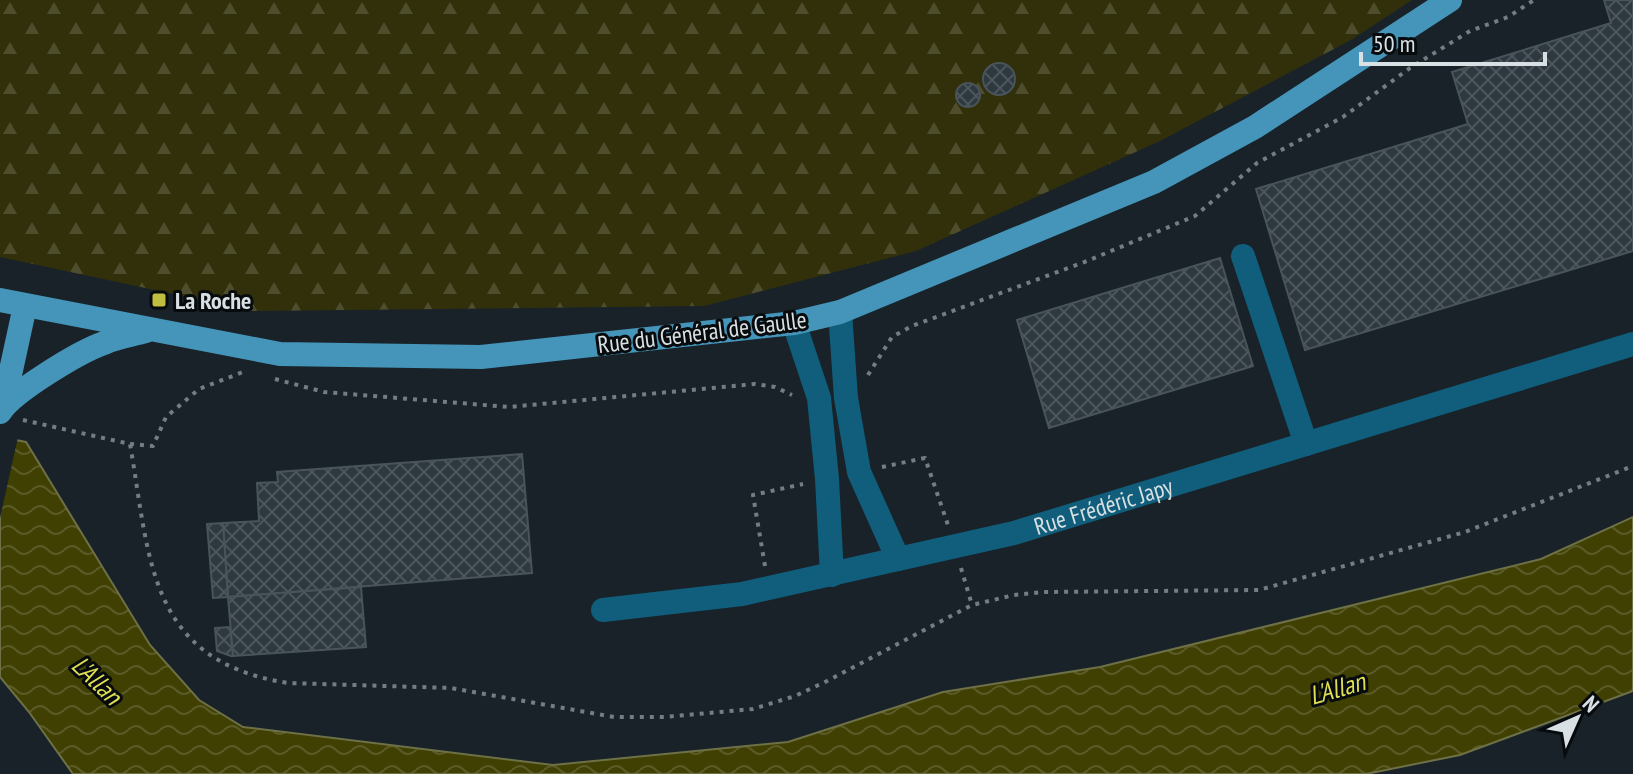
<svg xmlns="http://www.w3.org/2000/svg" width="1633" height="774" viewBox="0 0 1633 774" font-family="'PT Sans Narrow',sans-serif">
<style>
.forest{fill:url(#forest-firs)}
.water{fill:url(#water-waves);stroke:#6e7046;stroke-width:2}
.pier{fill:#182228}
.building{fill:url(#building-cross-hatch);stroke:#48545a;stroke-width:2}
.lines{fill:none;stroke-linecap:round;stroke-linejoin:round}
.path{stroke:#757d82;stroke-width:4;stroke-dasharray:4 6;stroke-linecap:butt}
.minor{stroke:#105e7b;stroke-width:24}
.major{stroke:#4495b9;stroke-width:24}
.poi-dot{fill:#bfbe41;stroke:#070b0d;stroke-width:3}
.labels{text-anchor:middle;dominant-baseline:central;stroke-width:6;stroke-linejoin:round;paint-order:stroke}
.poi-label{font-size:24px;font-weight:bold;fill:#d9e0e3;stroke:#070b0d;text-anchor:start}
.street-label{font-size:24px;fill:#d9e0e3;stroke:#070b0d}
.water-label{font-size:26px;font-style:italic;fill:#dfde55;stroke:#070b0d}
</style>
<defs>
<pattern id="forest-firs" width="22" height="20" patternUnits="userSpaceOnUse" patternTransform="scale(2)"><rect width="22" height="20" fill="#31300a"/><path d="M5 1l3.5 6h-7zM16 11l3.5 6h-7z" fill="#4e4e2e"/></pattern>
<pattern id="water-waves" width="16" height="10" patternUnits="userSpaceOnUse" patternTransform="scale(2)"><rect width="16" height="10" fill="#404003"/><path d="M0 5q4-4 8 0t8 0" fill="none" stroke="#5b5b28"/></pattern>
<pattern id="building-cross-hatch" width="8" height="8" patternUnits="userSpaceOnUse" patternTransform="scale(2)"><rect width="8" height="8" fill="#2e393f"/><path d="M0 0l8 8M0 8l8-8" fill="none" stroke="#4c555b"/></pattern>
</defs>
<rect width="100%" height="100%" fill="#182228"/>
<polygon class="forest" points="0,0 1412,0 1351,40 1160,141 916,251 704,306 253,311 0,257"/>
<polygon class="water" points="0,437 26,442 150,645 199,700 243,727 553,765 788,742 943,692 1100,667 1541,559 1633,517 1633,691 1460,755 1366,774 73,774 29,712 0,677"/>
<polygon class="pier" points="0,433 18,437 0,518"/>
<g class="building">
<polygon points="1604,0 1633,0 1633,251 1305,350 1256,189 1468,124 1452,72 1611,23"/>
<circle cx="999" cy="79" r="16"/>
<circle cx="968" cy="95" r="12"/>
<polygon points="1220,258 1253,366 1049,428 1017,320"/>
<polygon points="522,454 532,573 228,597 223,523 259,521 257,483 278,482 277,472"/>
<polygon points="223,523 228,597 213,598 207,524"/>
<polygon points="361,587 366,647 233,656 228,597"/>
<polygon points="230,627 233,656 231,656 217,651 215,628"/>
</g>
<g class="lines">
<g class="path">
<polyline points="868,375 892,337 912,326 1087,261 1195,216 1257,163 1343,117 1410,68 1470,31 1508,17 1534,0"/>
<polyline points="275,379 324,392 509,407 755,384 775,387 792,395"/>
<path d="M23 420 130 444C150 558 147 661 288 683L451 688 614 717H664L753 709 795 696 827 681 972 605 1014 595 1044 592 1259 590 1465 532 1633 466"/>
<polyline points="130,444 153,446 166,417 199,389 243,372"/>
<polyline points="882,467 925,458 948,525"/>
<polyline points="765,566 753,495 803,484"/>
<polyline points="961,568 972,605"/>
</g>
<g class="minor">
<polyline points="1243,256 1306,444"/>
<polyline points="840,312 846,398 859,472 898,559"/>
<polyline points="794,323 819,398 827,479 832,575"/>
<path id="s1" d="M603 610 742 594 1014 533 1633 344"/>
</g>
<g class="major">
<polyline points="0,300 280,354 481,357 794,323 840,312 1154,182 1255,127 1450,0"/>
<polyline points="3,407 25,306"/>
<path d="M0 412C14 391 79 352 104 343 117 337 132 335 146 331"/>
</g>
</g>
<rect class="poi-dot" x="151" y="292" width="16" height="16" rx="4"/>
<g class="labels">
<g class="poi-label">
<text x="175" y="300">La Roche</text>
</g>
<g class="street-label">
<text transform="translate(702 332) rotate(-7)">Rue du Général de Gaulle</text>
<text stroke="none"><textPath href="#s1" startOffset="512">Rue Frédéric Japy</textPath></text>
</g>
<g class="water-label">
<text transform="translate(97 680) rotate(44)">L'Allan</text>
<text transform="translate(1337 688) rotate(-16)">L'Allan</text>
</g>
</g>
<g transform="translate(1577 718) rotate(45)" stroke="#070b0d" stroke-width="6" paint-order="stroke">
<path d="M0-6L14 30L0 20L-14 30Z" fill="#d9e0e3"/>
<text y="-12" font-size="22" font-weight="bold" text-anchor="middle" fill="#d9e0e3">N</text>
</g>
<path d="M1361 52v12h184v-12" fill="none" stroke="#d9e0e3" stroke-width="4"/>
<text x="1373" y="52" font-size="24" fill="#d9e0e3" stroke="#070b0d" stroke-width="6" paint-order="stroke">50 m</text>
</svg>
